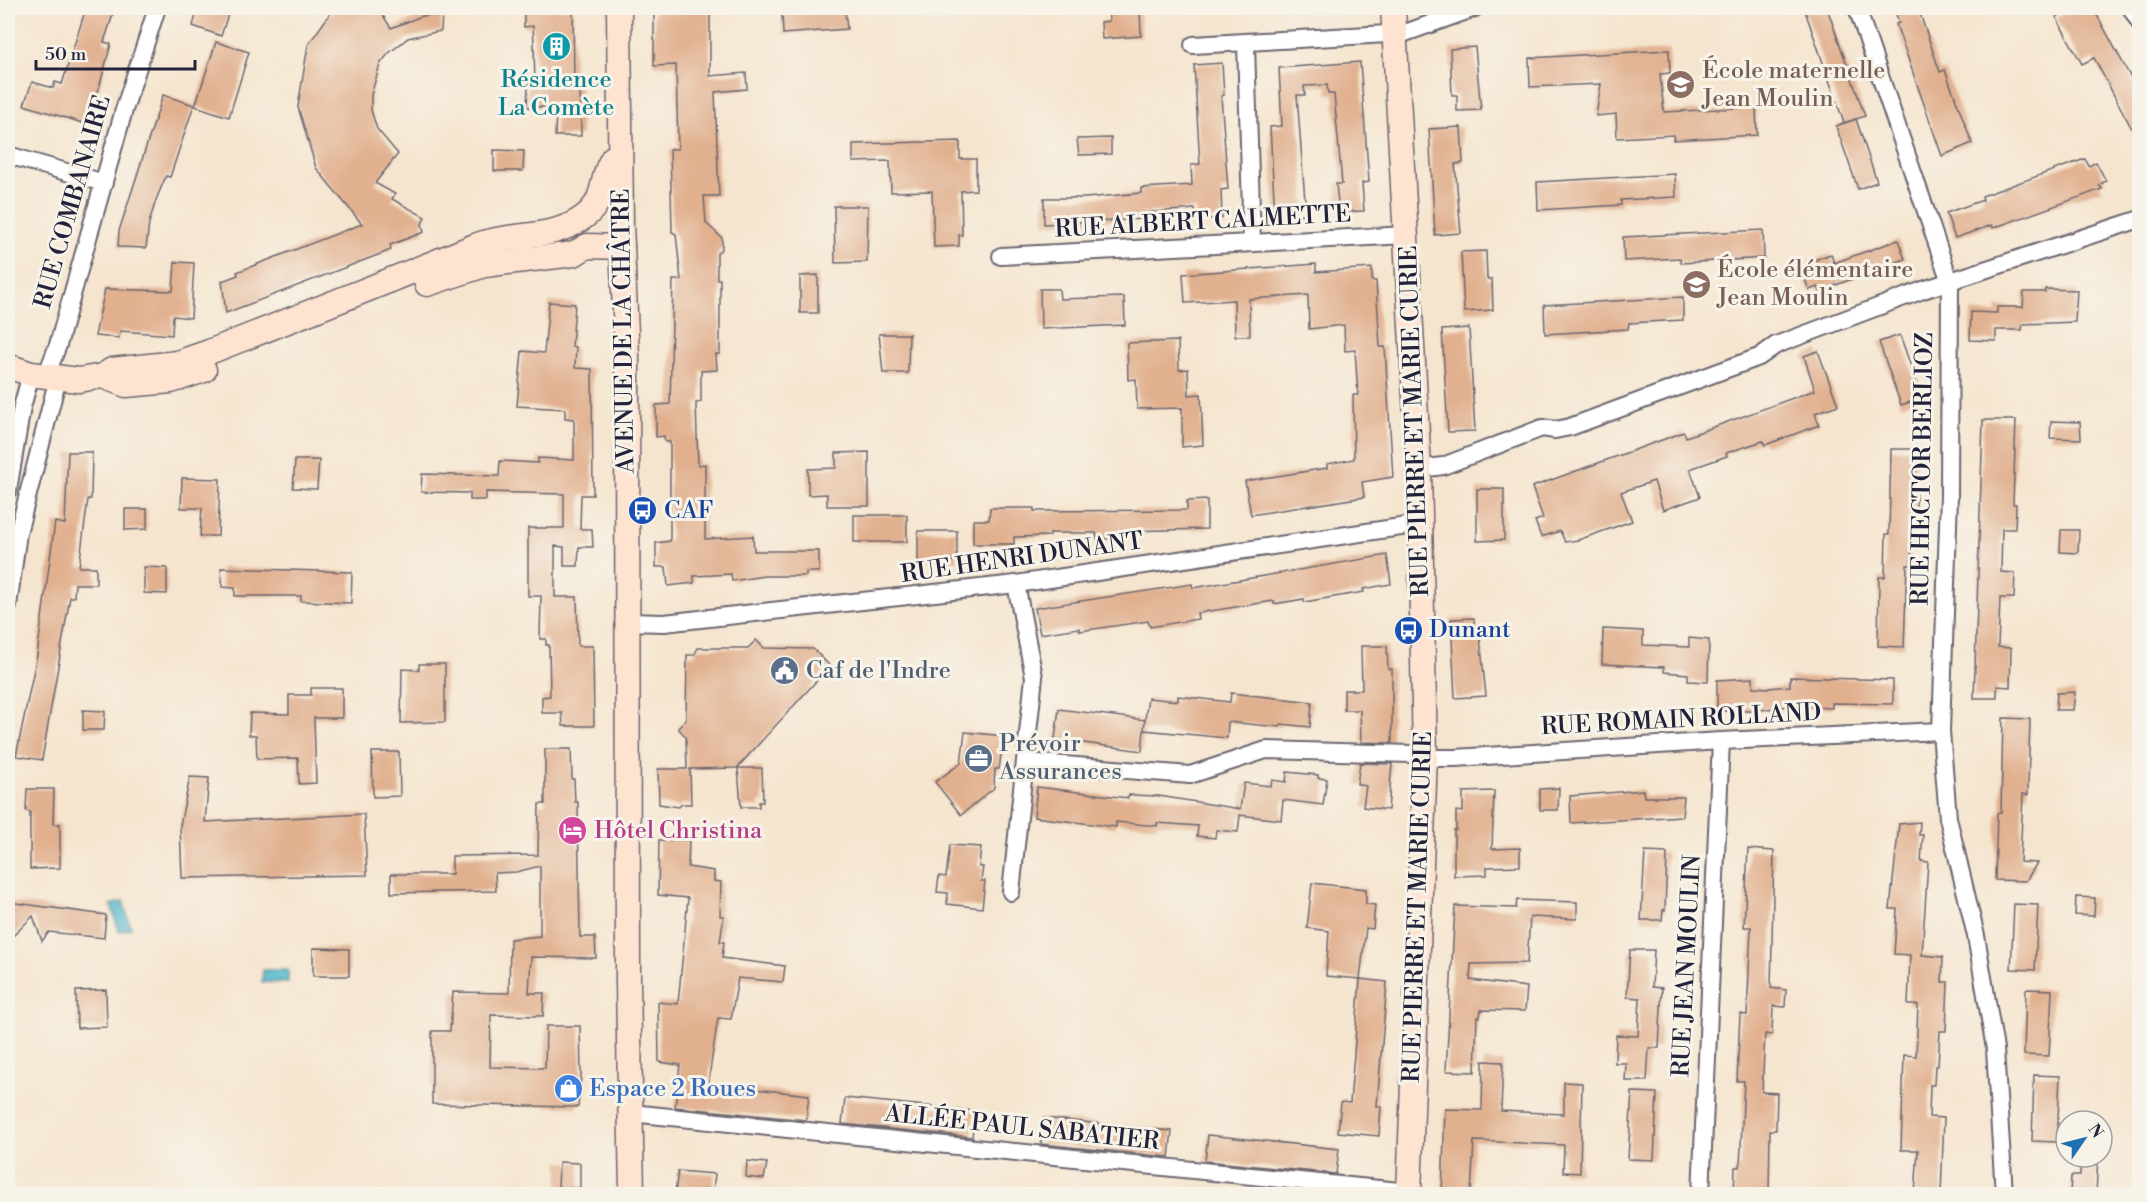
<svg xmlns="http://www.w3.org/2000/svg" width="2147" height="1202" viewBox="0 0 2147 1202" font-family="'Libre Bodoni',serif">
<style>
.water{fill:#4db7cb;stroke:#386c83;stroke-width:1.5}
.building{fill:#e1b08f}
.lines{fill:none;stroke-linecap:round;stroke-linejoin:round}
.street-casing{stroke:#6c666f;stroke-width:20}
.secondary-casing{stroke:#6c666f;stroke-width:27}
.street{stroke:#fff;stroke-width:16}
.secondary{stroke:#fee3d1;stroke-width:24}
.labels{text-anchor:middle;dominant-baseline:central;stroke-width:6;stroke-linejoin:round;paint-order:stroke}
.education-label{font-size:24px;fill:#785e54;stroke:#f7f3e8;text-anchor:start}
.culture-label{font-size:24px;fill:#0d838f;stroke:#f7f3e8}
.street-label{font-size:24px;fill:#22223b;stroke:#f7f3e8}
.transit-label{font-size:24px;fill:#164399;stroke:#f7f3e8;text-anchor:start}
.service-label{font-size:24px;fill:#4e5e75;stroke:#f7f3e8;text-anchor:start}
.hotel-label{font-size:24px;fill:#b23c85;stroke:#f7f3e8;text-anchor:start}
.shop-label{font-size:24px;fill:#366cbe;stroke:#f7f3e8;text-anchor:start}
</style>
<rect width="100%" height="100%" fill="#f7f3e8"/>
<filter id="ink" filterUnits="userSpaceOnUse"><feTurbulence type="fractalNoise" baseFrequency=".0167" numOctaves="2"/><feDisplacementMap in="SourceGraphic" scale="12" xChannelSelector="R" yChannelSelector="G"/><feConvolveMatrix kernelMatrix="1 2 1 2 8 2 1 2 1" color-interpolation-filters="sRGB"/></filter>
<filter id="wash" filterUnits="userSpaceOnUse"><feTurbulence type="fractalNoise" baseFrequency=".008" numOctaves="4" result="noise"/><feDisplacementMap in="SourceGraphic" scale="24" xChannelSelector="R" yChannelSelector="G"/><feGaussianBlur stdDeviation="1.35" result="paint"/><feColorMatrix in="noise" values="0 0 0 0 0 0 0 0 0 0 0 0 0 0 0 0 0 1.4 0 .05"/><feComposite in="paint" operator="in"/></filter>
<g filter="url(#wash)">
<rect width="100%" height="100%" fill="#f5e5cf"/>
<g class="water">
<polygon points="123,901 131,928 119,932 111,905"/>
<polygon points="263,970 288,970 288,983 262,982"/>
</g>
<g id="blocks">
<g class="building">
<polygon points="86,8 115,8 104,42 111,44 89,125 24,105 32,82 53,88 55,82 62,84"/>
<polygon points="198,8 230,8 221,36 193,26"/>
<polygon points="334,8 378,8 391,28 422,16 442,14 441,31 408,38 389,53 380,64 371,95 371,110 377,129 398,154 375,183 395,194 392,199 425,217 422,224 424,232 390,245 391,250 226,313 222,281 238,275 237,272 362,224 316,168 298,107 308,45"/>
<polygon points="524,8 573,8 574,86 580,86 581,136 555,136 556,107 527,107 528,86 535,86 534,43 533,26 524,27"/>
<polygon points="654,8 710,10 710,76 746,73 747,89 715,92 719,196 704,196 706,223 722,238 722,249 717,253 717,279 720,279 720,354 716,354 717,370 701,371 701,402 696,403 698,465 705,464 705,539 753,536 754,551 819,551 819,572 806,572 806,576 764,576 732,581 731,574 694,576 694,583 668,586 666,567 656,567 656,543 670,541 670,442 665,442 664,436 656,437 656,405 670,404 673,280 681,280 676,234 672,232 671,189 670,149 678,149 676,65 654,66"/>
<polygon points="1108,8 1140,8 1141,36 1102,39 1101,22 1109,21"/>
<polygon points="1804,8 1827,8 1865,116 1844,123"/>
<polygon points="1894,8 1918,8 1940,72 1945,70 1972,143 1942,156 1896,24 1899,23"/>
<polygon points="2074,8 2091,8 2098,17 2139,93 2139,142 2094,58 2082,64 2056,17"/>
<polygon points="845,10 847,29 783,34 782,14"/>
<polygon points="216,42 249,52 229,117 195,106"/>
<polygon points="1475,47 1481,110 1457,111 1457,95 1452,95 1450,49"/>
<polygon points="1669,50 1670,73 1660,74 1664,112 1756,107 1757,135 1673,140 1674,135 1617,138 1616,114 1596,116 1601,84 1530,87 1529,58"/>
<polygon points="1360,62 1369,182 1362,183 1364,211 1339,212 1336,184 1342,184 1334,94 1328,94 1327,85 1304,86 1305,95 1297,95 1306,214 1275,216 1270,127 1282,126 1279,68"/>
<polygon points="1222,63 1224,95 1221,96 1228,189 1221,190 1222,218 1196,220 1195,209 1142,213 1142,219 1044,224 1044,198 1085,198 1141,193 1141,188 1192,185 1191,165 1200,164 1194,65"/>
<polygon points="163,95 194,105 170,177 166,176 156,200 149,223 146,248 118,247 119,231"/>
<polygon points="1856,119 1877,182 1858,189 1836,126"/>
<polygon points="1461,127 1463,163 1455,164 1461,233 1435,235 1429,129"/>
<polygon points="1111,138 1111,154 1079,155 1077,139"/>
<polygon points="960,141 960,159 976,159 976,190 961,191 962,235 959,235 959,246 934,247 932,191 891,192 890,161 853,162 853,144"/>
<polygon points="494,150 524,151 523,171 494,171"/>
<polygon points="2085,159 2089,166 2096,162 2106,181 2099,185 2102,189 1993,228 1992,225 1955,238 1946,213 1983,200 1982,196"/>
<polygon points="1675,174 1676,197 1621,200 1621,205 1538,210 1537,182"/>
<polygon points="834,206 868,206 867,262 835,263"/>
<polygon points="1763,230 1764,258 1681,263 1680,258 1624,261 1623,237"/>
<polygon points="1898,240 1905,259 1820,291 1818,287 1809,290 1803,274 1812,271 1809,262 1831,254 1834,263"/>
<polygon points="1486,251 1487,279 1492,279 1493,310 1464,312 1461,252"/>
<polygon points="175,262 194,263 191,318 173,316 172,335 120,331 119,338 95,336 105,289 173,291"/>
<polygon points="1316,264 1316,272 1372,268 1372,281 1376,281 1380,347 1385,347 1393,477 1362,482 1364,497 1251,515 1245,481 1327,468 1327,464 1354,459 1353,395 1358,395 1355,350 1345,351 1344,325 1309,329 1308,295 1249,299 1250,336 1235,336 1234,300 1185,303 1183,274"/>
<polygon points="818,275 818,313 800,313 800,276"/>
<polygon points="1040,289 1059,289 1060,299 1124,297 1125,325 1041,329"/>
<polygon points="2045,289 2077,290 2075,322 2023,324 2022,330 1996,330 1996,341 1970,340 1971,312 1997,313 1997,307 2023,307 2024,292 2045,292"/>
<polygon points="1683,297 1683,320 1629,323 1628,329 1545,334 1544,305"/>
<polygon points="549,302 575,304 572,347 576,347 575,368 592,369 593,495 581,495 580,529 592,529 593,547 579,547 578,566 564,566 564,547 555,546 555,597 577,597 578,646 593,646 594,726 563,726 562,713 542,713 542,697 550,696 549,645 546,645 546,639 540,639 541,596 528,596 528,528 564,528 564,494 486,492 486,500 470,500 470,493 421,492 422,474 499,476 500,461 538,463 538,458 574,460 574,419 565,418 565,409 517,406 522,351 544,353"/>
<polygon points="1469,328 1475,431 1448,432 1442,330"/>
<polygon points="879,334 909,334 908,373 883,373"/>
<polygon points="1900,335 1922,398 1901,405 1879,342"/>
<polygon points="1178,341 1179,370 1188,369 1189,395 1201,394 1203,445 1182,447 1182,408 1137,409 1136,379 1128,380 1127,343"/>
<polygon points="1818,351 1838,405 1815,413 1819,425 1765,445 1763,441 1726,453 1727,456 1690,469 1700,497 1692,500 1663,510 1654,481 1621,492 1632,521 1578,540 1565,542 1560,531 1541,537 1535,521 1543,518 1532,487 1684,432 1686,437 1815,390 1804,356"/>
<polygon points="1983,420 2016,420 2013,504 2016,504 2015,529 2002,529 2001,572 2015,573 2014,598 2000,598 1998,647 2011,648 2010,687 1997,686 1997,698 1974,698"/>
<polygon points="2051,421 2080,422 2081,439 2050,438"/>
<polygon points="1891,449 1916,449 1916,512 1913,512 1911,565 1907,565 1904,647 1878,646 1879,577 1885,577 1886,534 1889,534"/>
<polygon points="68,452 92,452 91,499 88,499 79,567 96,567 96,584 75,584 74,597 70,597 42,760 16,756 37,655 55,522 65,524"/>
<polygon points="869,452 869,506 827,506 827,494 808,495 808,469 836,468 836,453"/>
<polygon points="295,460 319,460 317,489 293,488"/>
<polygon points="182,478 220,479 218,536 200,536 202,508 181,508"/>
<polygon points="1477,489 1504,489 1504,540 1477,541"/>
<polygon points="1207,500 1207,529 1125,531 1126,538 1097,539 1096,533 1050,533 1050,536 1014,537 1014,544 973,544 973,520 989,520 990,508 1034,508 1034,511 1187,510 1187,501"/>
<polygon points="125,509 147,509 147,529 125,530"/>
<rect x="854" y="515" width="53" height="27"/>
<polygon points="2061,530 2079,530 2078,553 2060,552"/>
<rect x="918" y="531" width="39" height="30"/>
<polygon points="1387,555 1391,584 1363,589 1364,592 1304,602 1304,599 1274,604 1274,601 1197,613 1198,619 1150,627 1148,621 1080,631 1079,628 1040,634 1035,608 1192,584 1193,588"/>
<polygon points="144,567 167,568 167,594 144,593"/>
<polygon points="221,568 352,572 351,603 301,601 301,596 235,596 235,588 222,587"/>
<polygon points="1474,618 1475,637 1480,637 1486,696 1455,698 1451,619"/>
<polygon points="1603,629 1643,631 1643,645 1689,647 1689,638 1709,640 1708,682 1688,681 1688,674 1664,672 1664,667 1602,664"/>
<polygon points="756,640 764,648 813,649 830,666 737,768 690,769 691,804 682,804 679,807 659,804 658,769 687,769 686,737 678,728 686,720 687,655 694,655 698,648 748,648"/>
<polygon points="1361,646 1387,646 1388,669 1392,669 1392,743 1361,742 1360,710 1344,710 1344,690 1362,690"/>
<polygon points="419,664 445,664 445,722 401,723 402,669 419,670"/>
<polygon points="1790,677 1893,680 1893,704 1832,703 1832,708 1789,706 1755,711 1717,711 1717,680 1753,678 1753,687 1769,688 1790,686"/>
<polygon points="311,688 342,688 342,718 314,718 316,783 299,784 298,758 257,759 256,735 249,735 250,713 289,714 289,695 311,695"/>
<polygon points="2075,692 2073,710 2056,710 2057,693"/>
<polygon points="1231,693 1312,702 1310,727 1281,724 1280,727 1228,722 1227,738 1144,730 1145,720 1142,751 1055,739 1059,709 1145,720 1148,698 1178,701 1178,696 1230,702"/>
<polygon points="83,710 105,711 104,730 83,730"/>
<polygon points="2003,718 2030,719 2028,785 2028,795 2023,794 2020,862 2037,863 2026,881 1995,880 1997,813 2001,813"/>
<polygon points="965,732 1004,736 999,769 995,769 994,788 961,815 935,782 961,763"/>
<polygon points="545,749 571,749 572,779 574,779 575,802 578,802 580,937 595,937 596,958 531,957 529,993 544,993 543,1016 491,1015 490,1067 545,1068 546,1026 580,1026 581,1076 578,1107 432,1104 432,1031 450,1031 453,992 509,993 510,939 540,936 540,866 516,872 495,873 496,891 391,893 391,874 452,874 452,856 538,855 539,804 545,804"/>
<polygon points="372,752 399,752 400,796 373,797"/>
<polygon points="1360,763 1392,764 1388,810 1363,807 1366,786 1357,784"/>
<polygon points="738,768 762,768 763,802 759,802 759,807 741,807"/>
<polygon points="1287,772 1318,775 1318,778 1327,779 1323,805 1283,800 1281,820 1240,815 1238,832 1216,830 1215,838 1197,836 1198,826 1157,823 1157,826 1116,822 1116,827 1034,817 1037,787 1128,798 1129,795 1159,796 1240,809 1244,783 1271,786 1272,780 1286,782"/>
<polygon points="190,777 209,778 205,822 364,814 367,875 182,878 180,825"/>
<polygon points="1559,788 1558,810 1540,810 1540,789"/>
<polygon points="27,789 54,789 53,824 60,824 60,868 30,869 30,812 26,811"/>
<polygon points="1643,790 1644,797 1684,797 1682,816 1571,823 1570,796"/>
<polygon points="1494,791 1492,849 1520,848 1520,866 1487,867 1487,875 1454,876 1454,830 1456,830 1456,811 1463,812 1463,792"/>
<polygon points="1920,822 1919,835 1923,835 1921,861 1928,862 1922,955 1943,957 1942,982 1948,982 1946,1031 1940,1031 1938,1066 1935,1066 1934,1085 1930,1085 1929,1117 1944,1118 1941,1194 1915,1194 1918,1150 1901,1150 1904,1055 1916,1056 1918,1005 1908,1005 1910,955 1894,954 1897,909 1890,909 1899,824"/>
<polygon points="659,840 689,840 688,867 714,871 714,881 721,882 720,916 724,916 720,942 724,942 722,958 785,966 783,982 738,978 731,1019 718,1018 708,1084 809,1095 806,1120 675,1107 680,1065 659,1062 658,1002 678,1004 688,898 658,895"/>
<polygon points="950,845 981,847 979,867 983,867 981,881 985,881 982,908 947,904 948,893 937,892 939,876 946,877"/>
<polygon points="1748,849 1774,851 1771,988 1786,990 1785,1007 1773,1006 1772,1035 1765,1034 1762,1092 1777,1093 1776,1130 1770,1130 1769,1194 1734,1194 1735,1167 1740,1167 1744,1081 1737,1081 1740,1014 1747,1015 1751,927 1744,927"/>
<polygon points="1645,852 1667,853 1665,911 1663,910 1662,920 1641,920"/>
<polygon points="1312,883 1366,889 1366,904 1375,905 1373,929 1366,928 1360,979 1326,976 1329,931 1307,928"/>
<polygon points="2076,897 2095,898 2094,916 2075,915"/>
<polygon points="1517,900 1577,902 1577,919 1530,917 1527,963 1471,964 1470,980 1527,987 1525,1011 1481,1010 1480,1017 1477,1017 1475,1072 1446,1071 1455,906 1516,908"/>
<polygon points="8,902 106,915 104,938 49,932 42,941 33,916 8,941"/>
<polygon points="2014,904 2038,905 2035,970 2011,969"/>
<polygon points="313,948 349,949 349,976 313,976"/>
<polygon points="1630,950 1654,950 1652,987 1662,988 1659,1048 1649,1048 1647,1081 1625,1081 1626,1063 1615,1063 1616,1035 1638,1036 1640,998 1627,997"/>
<polygon points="1360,979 1387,982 1377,1106 1381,1106 1379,1136 1338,1132 1341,1102 1350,1103"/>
<polygon points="2026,989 2052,990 2049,1056 2024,1055"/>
<polygon points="106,990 107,1027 77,1028 76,991"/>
<polygon points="1483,1061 1503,1062 1501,1111 1564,1114 1564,1082 1582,1083 1580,1173 1563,1172 1564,1145 1474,1141 1471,1194 1442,1194 1445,1109 1482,1110"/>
<polygon points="2034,1075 2060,1076 2057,1142 2032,1141"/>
<polygon points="1632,1092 1657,1093 1654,1160 1628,1159"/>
<polygon points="845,1098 975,1111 972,1137 842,1124"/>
<polygon points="1043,1118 1172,1131 1169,1157 1041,1144"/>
<polygon points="1208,1135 1339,1149 1336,1174 1205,1161"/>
<polygon points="2080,1157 2098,1157 2096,1194 2070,1194 2071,1176 2080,1176"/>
<polygon points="747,1161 767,1163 764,1179 746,1177"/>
<polygon points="559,1162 580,1163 580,1188 558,1188"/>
<polygon points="678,1171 715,1174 713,1190 704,1189 703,1194 675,1194"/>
</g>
</g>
</g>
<g filter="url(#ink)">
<use href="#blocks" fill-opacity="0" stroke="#6c666f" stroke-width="1.5"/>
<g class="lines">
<defs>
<g id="street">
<polyline points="1857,8 1950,282 1949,496 1941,731 1948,818 1976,936 1995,1049 2004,1194"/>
<polyline points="2131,8 2140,23"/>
<polyline points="1246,44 1252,243"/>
<polyline points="1193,45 1405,33 1475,8"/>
<polyline points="8,155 104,183"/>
<polyline points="1001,256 1407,235"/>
<polyline points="46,376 58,345 124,110 157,8"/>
<polyline points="1419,469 1443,466 1542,428 1555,430 1570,427 1759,357 1776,345 1923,290 2140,219"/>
<polyline points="8,490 22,407 31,374"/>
<polyline points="8,606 18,533 58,378"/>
<polyline points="628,622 664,623 1016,584 1421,524"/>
<polyline points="1026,762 1190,775 1266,750 1412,754 1436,758 1455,758 1721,741 1941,731"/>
<polyline points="1011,892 1034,677 1016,584"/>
<polyline points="631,1113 1409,1192"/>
<polyline points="1701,1194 1721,741"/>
</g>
<g id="secondary">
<polyline points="619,8 621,224 627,356 628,983 632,1194"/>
<polyline points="1393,8 1419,469 1425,756 1409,1194"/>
<polyline points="427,284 484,265 574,254 587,246 622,247"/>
<path d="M8 366 31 374 79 380 103 376 112 370 177 363 209 352C298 317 387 282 475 246 510 232 552 241 584 217 608 199 599 179 613 158"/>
<polyline points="103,376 126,385 171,381 204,370"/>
</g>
</defs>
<use href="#street" class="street-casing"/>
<use href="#secondary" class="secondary-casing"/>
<use href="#street" class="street"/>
<use href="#secondary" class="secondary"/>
</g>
</g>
<defs>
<symbol id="building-disc" viewBox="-11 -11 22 22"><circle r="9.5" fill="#0f9aa8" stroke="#f7f3e8"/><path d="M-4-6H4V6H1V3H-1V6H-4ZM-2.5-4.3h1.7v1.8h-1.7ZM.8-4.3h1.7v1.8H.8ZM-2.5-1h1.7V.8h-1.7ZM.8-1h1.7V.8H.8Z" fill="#fff"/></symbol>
<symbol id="school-disc" viewBox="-11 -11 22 22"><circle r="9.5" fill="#8d6e63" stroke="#f7f3e8"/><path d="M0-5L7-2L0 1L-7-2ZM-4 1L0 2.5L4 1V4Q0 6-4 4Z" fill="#fff"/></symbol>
<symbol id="bus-disc" viewBox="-11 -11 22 22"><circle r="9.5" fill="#1a4fb4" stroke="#f7f3e8"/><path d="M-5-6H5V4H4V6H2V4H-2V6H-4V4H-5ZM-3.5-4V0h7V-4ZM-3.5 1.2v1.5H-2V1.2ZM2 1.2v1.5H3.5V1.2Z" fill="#fff"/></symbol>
<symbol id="civic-disc" viewBox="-11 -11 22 22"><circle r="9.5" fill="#5c6f8a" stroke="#f7f3e8"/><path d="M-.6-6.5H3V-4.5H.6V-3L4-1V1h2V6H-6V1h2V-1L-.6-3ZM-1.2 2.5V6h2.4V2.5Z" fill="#fff"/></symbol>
<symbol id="office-disc" viewBox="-11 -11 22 22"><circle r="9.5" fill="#5c6f8a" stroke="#f7f3e8"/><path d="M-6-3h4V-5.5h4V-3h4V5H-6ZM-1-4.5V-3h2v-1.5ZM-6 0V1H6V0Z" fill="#fff"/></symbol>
<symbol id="hotel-disc" viewBox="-11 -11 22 22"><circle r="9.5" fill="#d1479c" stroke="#f7f3e8"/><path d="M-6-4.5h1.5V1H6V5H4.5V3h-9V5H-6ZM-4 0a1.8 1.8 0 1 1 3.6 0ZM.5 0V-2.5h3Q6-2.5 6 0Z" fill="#fff"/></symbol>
<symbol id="shop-disc" viewBox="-11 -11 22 22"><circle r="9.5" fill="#3f7fe0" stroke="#f7f3e8"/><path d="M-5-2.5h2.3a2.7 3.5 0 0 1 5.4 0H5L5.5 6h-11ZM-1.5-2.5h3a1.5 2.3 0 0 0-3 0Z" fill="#fff"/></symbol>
</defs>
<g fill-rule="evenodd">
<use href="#building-disc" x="540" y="30" width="33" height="33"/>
<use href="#school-disc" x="1664" y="68" width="33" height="33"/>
<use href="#school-disc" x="1680" y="268" width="33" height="33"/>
<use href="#bus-disc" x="626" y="494" width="33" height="33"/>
<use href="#bus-disc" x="1392" y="614" width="33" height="33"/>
<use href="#civic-disc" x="768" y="654" width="33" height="33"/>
<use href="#office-disc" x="962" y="742" width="33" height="33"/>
<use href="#hotel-disc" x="556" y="814" width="33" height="33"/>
<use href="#shop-disc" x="552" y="1072" width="33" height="33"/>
</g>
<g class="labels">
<g class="education-label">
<text x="1702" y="71">École maternelle<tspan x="1702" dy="28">Jean Moulin</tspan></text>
<text x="1717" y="270">École élémentaire<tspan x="1717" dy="28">Jean Moulin</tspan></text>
</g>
<g class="culture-label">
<text x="556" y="80">Résidence<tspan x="556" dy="28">La Comète</tspan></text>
</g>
<g class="street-label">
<text transform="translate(73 202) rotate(-74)">RUE COMBANAIRE</text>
<text transform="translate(1203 222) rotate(-3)">RUE ALBERT CALMETTE</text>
<text transform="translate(624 331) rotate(-91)">AVENUE DE LA CHÂTRE</text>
<text transform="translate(1415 421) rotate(-92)">RUE PIERRE ET MARIE CURIE</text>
<text transform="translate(1923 469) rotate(-89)">RUE HECTOR BERLIOZ</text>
<text transform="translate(1022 558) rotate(-8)">RUE HENRI DUNANT</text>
<text transform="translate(1681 720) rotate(-3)">RUE ROMAIN ROLLAND</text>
<text transform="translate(1418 907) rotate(-88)">RUE PIERRE ET MARIE CURIE</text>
<text transform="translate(1687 966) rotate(-87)">RUE JEAN MOULIN</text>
<text transform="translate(1022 1128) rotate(6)">ALLÉE PAUL SABATIER</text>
</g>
<g class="transit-label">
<text x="664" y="511">CAF</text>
<text x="1429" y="630">Dunant</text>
</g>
<g class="service-label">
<text x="806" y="671">Caf de l'Indre</text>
<text x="999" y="744">Prévoir<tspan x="999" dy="28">Assurances</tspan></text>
</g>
<g class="hotel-label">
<text x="594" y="831">Hôtel Christina</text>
</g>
<g class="shop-label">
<text x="589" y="1089">Espace 2 Roues</text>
</g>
</g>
<rect width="2147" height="1202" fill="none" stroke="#f7f3e8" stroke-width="30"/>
<g transform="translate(2084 1139) rotate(55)"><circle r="28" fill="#f7f3e8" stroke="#a29fa3" stroke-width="1.5"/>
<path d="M0-4.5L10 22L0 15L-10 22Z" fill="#1f6fb2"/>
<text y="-9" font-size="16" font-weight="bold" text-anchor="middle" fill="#22223b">N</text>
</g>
<path d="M36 60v9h159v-9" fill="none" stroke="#22223b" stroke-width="3"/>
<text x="45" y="60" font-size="18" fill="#22223b" stroke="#f7f3e8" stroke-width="4.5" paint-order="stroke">50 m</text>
</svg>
